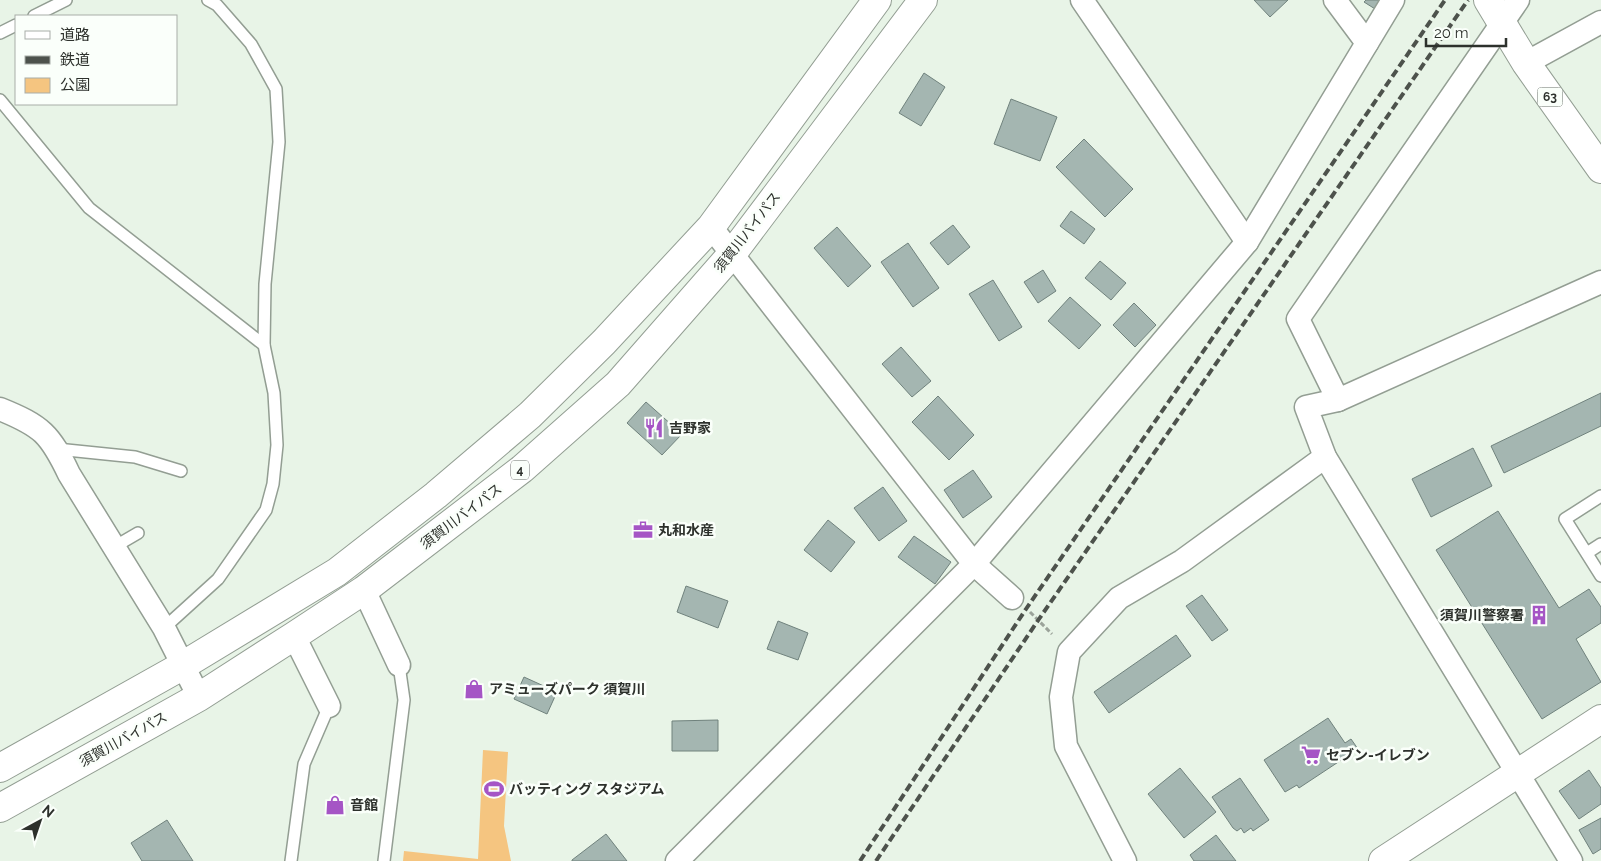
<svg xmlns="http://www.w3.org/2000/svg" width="1601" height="861" viewBox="0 0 1601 861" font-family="Raleway,'Noto Sans JP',sans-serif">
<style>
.green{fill:#f5c580}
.building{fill:#a4b6b1;stroke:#70827d}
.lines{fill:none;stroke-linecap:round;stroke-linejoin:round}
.lane-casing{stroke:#939e93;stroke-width:14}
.street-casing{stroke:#939e93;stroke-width:25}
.secondary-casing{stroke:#939e93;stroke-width:30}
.primary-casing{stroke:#939e93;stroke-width:30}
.highway-casing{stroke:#939e93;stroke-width:30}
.path{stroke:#9ba39a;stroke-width:3;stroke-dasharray:5 2.5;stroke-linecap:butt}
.lane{stroke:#fff;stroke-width:11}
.street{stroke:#fff;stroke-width:22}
.secondary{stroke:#fff;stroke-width:28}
.primary{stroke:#fff;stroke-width:28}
.highway{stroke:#fff;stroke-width:28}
.rail{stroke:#4d524c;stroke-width:4;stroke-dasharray:8 4;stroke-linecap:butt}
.labels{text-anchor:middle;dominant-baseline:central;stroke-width:5;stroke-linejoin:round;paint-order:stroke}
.shield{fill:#fafffa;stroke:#6a6f6a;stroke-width:1}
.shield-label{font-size:12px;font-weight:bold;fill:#2d312c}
.street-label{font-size:14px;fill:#2d312c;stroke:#fafffa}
.poi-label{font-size:14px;font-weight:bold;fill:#2d312c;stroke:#fafffa;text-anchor:start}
</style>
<rect width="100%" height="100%" fill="#e8f4e7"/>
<polygon class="green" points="483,750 508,752 504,826 511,861 403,861 404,851 478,859"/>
<g class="building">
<polygon points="1254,0 1288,0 1270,17"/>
<polygon points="1366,0 1404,0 1391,19 1364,2"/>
<polygon points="924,73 945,87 921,126 899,113"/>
<polygon points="1011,99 1057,117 1040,161 994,144"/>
<polygon points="1084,139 1133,189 1105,217 1056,167"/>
<polygon points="1071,211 1095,229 1084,244 1060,226"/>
<polygon points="953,225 970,247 948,265 930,243"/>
<polygon points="837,227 871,266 848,287 814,248"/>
<polygon points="908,243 939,288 913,307 881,262"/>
<polygon points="1100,261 1126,283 1111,300 1085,278"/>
<polygon points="1043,270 1056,291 1038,303 1024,282"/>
<polygon points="993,280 1022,327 999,341 969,294"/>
<polygon points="1070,297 1101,325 1079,349 1048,321"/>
<polygon points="1134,303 1156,325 1135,347 1113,325"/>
<polygon points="901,347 931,381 912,397 882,364"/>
<polygon points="1601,393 1601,426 1504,473 1491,446"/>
<polygon points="938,396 974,435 949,460 912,422"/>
<polygon points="646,402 682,434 662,455 627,423"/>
<polygon points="1473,448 1492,486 1431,517 1412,479"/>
<polygon points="973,470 992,497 963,518 944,490"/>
<polygon points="883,487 907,521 879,541 854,508"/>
<polygon points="1498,511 1559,608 1589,589 1601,607 1601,623 1576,639 1601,682 1542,719 1436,550"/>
<polygon points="828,520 855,542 831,572 804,550"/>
<polygon points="914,536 951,562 935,584 898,557"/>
<polygon points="686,586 728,601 718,628 677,612"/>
<polygon points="1202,595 1228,630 1212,641 1186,606"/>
<polygon points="778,621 808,633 798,660 767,649"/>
<polygon points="1176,635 1191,656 1109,713 1094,692"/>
<polygon points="524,677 557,692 547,714 514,699"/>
<polygon points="1328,718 1345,743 1351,739 1358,749 1299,788 1297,785 1285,792 1264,760"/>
<polygon points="718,720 718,751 672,751 672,721"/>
<polygon points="1180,768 1216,812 1184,838 1148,794"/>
<polygon points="1589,770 1601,788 1601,804 1579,819 1559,791"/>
<polygon points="1240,778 1269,820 1253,831 1251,828 1244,833 1241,828 1237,831 1233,828 1212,797"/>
<polygon points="1601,818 1601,849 1593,854 1579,830"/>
<polygon points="167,820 193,861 142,861 131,843"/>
<polygon points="606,834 627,861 572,861 572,860"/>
<polygon points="1216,835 1236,861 1194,861 1190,855"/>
</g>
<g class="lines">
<defs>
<g id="lane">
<polyline points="208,0 217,5 251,44 276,89 279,142 265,284 264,345"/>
<polyline points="34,16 66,0"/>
<polyline points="0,33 16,25"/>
<polyline points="0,100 89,208 264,345 274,393 277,445 273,484 266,510 218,579 164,628"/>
<polyline points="57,449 135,457 181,471"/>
<polyline points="1601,496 1565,519 1601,576"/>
<polyline points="114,547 138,533"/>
<polyline points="1587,553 1601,544"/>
<polyline points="291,861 304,764 329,706"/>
<polyline points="384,861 404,700 399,665"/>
</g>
<g id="street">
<polyline points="1082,0 1247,242"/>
<polyline points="1335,0 1367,43"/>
<polyline points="1518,0 1298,319 1338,400 1306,407 1325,457 1571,861"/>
<polyline points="1526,63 1601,22"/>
<polyline points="711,227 974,564 1012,598"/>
<polyline points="1338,400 1601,282"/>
<path d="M0 409C42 426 50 434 69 474L164 628 199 697"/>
<polyline points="364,590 399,665"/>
<polyline points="294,636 329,706"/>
<polyline points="677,861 974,564 1247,242 1393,0"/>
<polyline points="1125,861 1066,746 1061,697 1069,652 1119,598 1182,561 1325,457"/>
</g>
<polyline id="secondary" points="1383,861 1601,719"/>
<polyline id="primary" points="1488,0 1526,63 1601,169"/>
<g id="highway">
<polyline points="0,768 182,666 337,572 436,495 530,415 604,342 711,227 877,0"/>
<polyline points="0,808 199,697 294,636 364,590 522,469 618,384 732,254 923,0"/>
</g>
</defs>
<use href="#lane" class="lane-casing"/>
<use href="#street" class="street-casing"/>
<use href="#secondary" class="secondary-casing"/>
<use href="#primary" class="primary-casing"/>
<use href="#highway" class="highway-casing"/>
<polyline class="path" points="1030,612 1052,634"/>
<use href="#lane" class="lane"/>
<use href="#street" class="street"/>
<use href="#secondary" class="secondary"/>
<use href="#primary" class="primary"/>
<use href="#highway" class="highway"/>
<g class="rail">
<polyline points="860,861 1026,609 1445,0"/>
<polyline points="876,861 1039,619 1468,0"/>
</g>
</g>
<defs>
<symbol id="restaurant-bare" viewBox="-9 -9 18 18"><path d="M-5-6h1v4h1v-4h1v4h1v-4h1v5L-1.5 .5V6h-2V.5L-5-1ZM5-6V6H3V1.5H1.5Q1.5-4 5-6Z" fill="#a555c5" stroke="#fafffa" stroke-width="2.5" paint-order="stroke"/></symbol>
<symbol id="office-bare" viewBox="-9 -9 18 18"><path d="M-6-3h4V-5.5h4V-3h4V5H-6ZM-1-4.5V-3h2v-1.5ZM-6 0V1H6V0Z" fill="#a555c5" stroke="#fafffa" stroke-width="2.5" paint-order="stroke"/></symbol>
<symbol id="building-bare" viewBox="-9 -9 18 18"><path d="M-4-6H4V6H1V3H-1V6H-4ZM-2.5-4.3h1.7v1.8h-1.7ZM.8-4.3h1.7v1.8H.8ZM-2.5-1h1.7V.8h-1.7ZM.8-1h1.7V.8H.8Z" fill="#a555c5" stroke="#fafffa" stroke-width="2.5" paint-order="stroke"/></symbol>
<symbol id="shop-bare" viewBox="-9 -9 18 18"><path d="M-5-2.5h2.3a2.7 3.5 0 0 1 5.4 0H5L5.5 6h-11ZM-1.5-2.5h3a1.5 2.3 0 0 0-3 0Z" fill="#a555c5" stroke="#fafffa" stroke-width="2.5" paint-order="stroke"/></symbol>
<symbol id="supermarket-bare" viewBox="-9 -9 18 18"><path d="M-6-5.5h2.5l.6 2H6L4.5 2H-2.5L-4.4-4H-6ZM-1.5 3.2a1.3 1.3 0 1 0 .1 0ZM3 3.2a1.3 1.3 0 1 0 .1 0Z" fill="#a555c5" stroke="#fafffa" stroke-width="2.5" paint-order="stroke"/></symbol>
<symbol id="stadium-bare" viewBox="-9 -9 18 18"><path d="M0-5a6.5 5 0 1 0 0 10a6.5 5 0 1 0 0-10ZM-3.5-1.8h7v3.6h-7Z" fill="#a555c5" stroke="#fafffa" stroke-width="2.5" paint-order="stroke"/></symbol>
</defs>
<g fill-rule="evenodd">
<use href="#restaurant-bare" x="640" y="414" width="28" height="28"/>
<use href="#office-bare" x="629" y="516" width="28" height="28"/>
<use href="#building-bare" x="1525" y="601" width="28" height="28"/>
<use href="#shop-bare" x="460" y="675" width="28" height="28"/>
<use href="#supermarket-bare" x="1297" y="741" width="28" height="28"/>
<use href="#stadium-bare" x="480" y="775" width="28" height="28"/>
<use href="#shop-bare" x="321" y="791" width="28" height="28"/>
</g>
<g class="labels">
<g class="shield">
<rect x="1537.5" y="87.5" width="25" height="19" rx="4"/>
<rect x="511" y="460.5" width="18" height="19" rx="4"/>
</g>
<g class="shield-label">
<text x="1550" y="97">63</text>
<text x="520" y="470">4</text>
</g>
<g class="street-label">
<text transform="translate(747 232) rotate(-52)">須賀川バイパス</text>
<text transform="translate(461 516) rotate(-37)">須賀川バイパス</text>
<text transform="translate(123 739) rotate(-29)">須賀川バイパス</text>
</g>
<g class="poi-label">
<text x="669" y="428">吉野家</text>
<text x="658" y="530">丸和水産</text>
<text x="1524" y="615" text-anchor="end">須賀川警察署</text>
<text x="489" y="689">アミューズパーク 須賀川</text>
<text x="1326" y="755">セブン-イレブン</text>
<text x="509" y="789">バッティング スタジアム</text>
<text x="350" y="805">音館</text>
</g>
</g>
<rect x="15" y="15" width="162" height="90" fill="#fafffa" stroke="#a8ada8"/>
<rect x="25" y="31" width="25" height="8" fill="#ffffff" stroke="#a8ada8"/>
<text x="60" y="40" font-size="15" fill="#2d312c">道路</text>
<rect x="25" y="56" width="25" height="8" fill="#4d524c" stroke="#a8ada8"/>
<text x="60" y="65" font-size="15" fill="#2d312c">鉄道</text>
<rect x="25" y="78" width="25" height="15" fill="#f5c580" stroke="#a8ada8"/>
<text x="60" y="90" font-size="15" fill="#2d312c">公園</text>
<g transform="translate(40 821) rotate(40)" stroke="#fafffa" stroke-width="4" paint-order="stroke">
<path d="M0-4L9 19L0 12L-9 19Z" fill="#2d312c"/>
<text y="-8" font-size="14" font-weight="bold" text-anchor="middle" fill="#2d312c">N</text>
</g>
<path d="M1426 38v8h80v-8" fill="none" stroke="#2d312c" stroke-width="2.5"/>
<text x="1434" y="38" font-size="15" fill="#2d312c" stroke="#fafffa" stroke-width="4" paint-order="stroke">20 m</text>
</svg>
